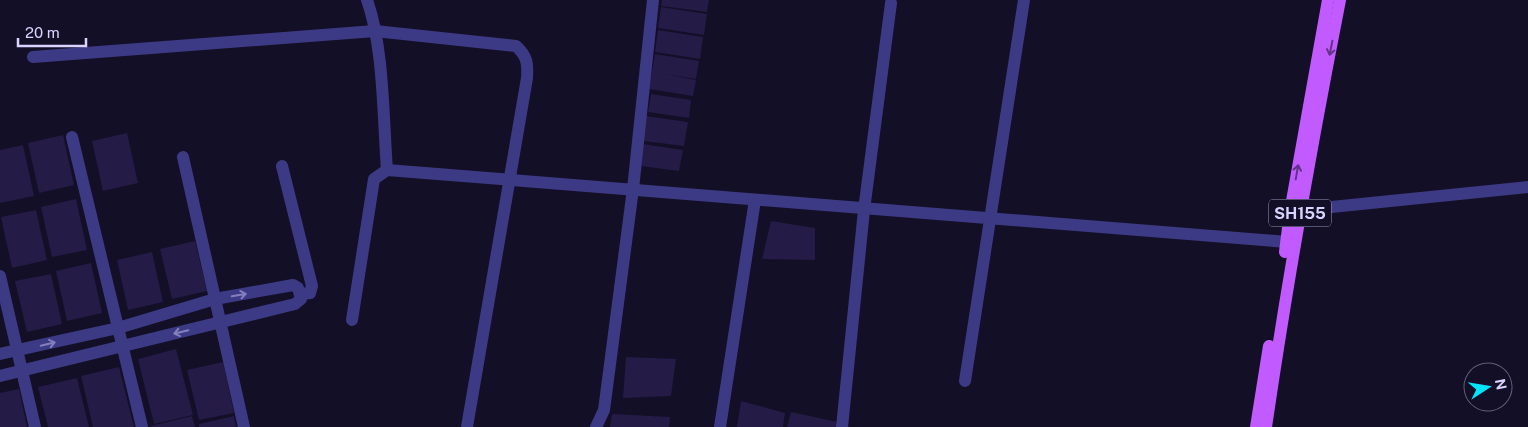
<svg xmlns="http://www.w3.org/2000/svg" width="1528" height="427" viewBox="0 0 1528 427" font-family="'Public Sans',sans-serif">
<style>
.building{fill:#241b47}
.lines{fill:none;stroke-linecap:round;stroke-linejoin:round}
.street{stroke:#3d3a85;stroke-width:12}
.primary{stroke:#c25bff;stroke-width:12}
.oneway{stroke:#623188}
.oneway2{stroke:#837fbc}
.labels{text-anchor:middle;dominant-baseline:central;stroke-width:4.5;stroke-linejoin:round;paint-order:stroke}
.shield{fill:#130f26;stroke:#9e99be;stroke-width:1}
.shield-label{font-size:16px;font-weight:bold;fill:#d9d4ff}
</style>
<rect width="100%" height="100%" fill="#130f26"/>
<g class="building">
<polygon points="662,0 709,0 707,12 661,6"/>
<polygon points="661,7 707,14 704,35 658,28"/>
<polygon points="658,30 703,37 700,59 655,52"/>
<polygon points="655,54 699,61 696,79 666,74 696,80 693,96 649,89"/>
<polygon points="651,94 691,100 689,118 648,112"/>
<polygon points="646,116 688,122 684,146 643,141"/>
<polygon points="127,133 138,183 103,191 92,141"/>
<polygon points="63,135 74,185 39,193 28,143"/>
<polygon points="643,144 683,150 679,171 641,166"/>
<polygon points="23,145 34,196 0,203 0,150"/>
<polygon points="76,199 87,250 52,257 41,207"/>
<polygon points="36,210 47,260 12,268 1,217"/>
<polygon points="771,221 815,228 815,260 762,259"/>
<polygon points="195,241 207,291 172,299 160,249"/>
<polygon points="152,252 163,302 128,310 117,260"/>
<polygon points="91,263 102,313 67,321 56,271"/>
<polygon points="51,274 62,324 27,332 15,281"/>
<polygon points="176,349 193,415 154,424 138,359"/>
<polygon points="626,357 676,359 671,396 623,398"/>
<polygon points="223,362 234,413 199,420 187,370"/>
<polygon points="119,367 134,427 93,427 81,376"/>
<polygon points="77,378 89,427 48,427 38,387"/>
<polygon points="19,389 27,427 0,427 0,393"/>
<polygon points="741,401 785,413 783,427 737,427"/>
<polygon points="791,412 842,423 841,427 787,427"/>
<polygon points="612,414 670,417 669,427 610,427"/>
<polygon points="192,416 195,427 151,427 151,426"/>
<polygon points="234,416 236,427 199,427 199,424"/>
</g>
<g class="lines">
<g class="street">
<path d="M367 0C384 48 383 119 387 170"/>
<path d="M33 57 375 31 516 46C527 56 528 63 527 78L467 427"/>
<polyline points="72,137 142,427"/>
<polyline points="183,157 244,427"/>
<polyline points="282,166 312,286 310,293 301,294"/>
<polyline points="1292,211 1528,187"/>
<polyline points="0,276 35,427"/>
<polyline points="352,320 374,179 387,170 1287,242"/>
<polyline points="0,354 118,328 215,299 293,285 298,288 301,299 295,304 0,376"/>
<polyline points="965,381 1024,0"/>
<polyline points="596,427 604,410 633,189 653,0"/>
<polyline points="720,427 755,200"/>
<polyline points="842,427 864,210 891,3"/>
</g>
<g class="primary">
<polyline points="1285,252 1290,212 1328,0"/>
<polyline points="1256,427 1269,346"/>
<path d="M1266 427C1287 284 1312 142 1340 0"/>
</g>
</g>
<defs><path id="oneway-shaft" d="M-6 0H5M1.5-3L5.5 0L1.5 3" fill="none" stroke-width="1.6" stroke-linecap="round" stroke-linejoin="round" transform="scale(1.25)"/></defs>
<g class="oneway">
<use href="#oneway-shaft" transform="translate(1331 48) rotate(101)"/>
<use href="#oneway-shaft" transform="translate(1297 172) rotate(-80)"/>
</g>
<g class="oneway2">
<use href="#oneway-shaft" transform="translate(239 295) rotate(-10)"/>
<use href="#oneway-shaft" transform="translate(181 332) rotate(167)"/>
<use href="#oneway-shaft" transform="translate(48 344) rotate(-13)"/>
</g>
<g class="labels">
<rect class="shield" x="1269" y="199.5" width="62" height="27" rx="4"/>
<g class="shield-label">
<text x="1300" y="213">SH155</text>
</g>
</g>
<g transform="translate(1488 387) rotate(78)"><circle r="24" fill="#130f26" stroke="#625e7d"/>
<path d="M0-4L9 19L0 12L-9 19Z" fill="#00e5ff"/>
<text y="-8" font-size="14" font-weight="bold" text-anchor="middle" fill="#d9d4ff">N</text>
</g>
<path d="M18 38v8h68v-8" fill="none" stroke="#d9d4ff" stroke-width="2.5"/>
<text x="25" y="38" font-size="15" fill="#d9d4ff" stroke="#130f26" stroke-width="4" paint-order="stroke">20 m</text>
</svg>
